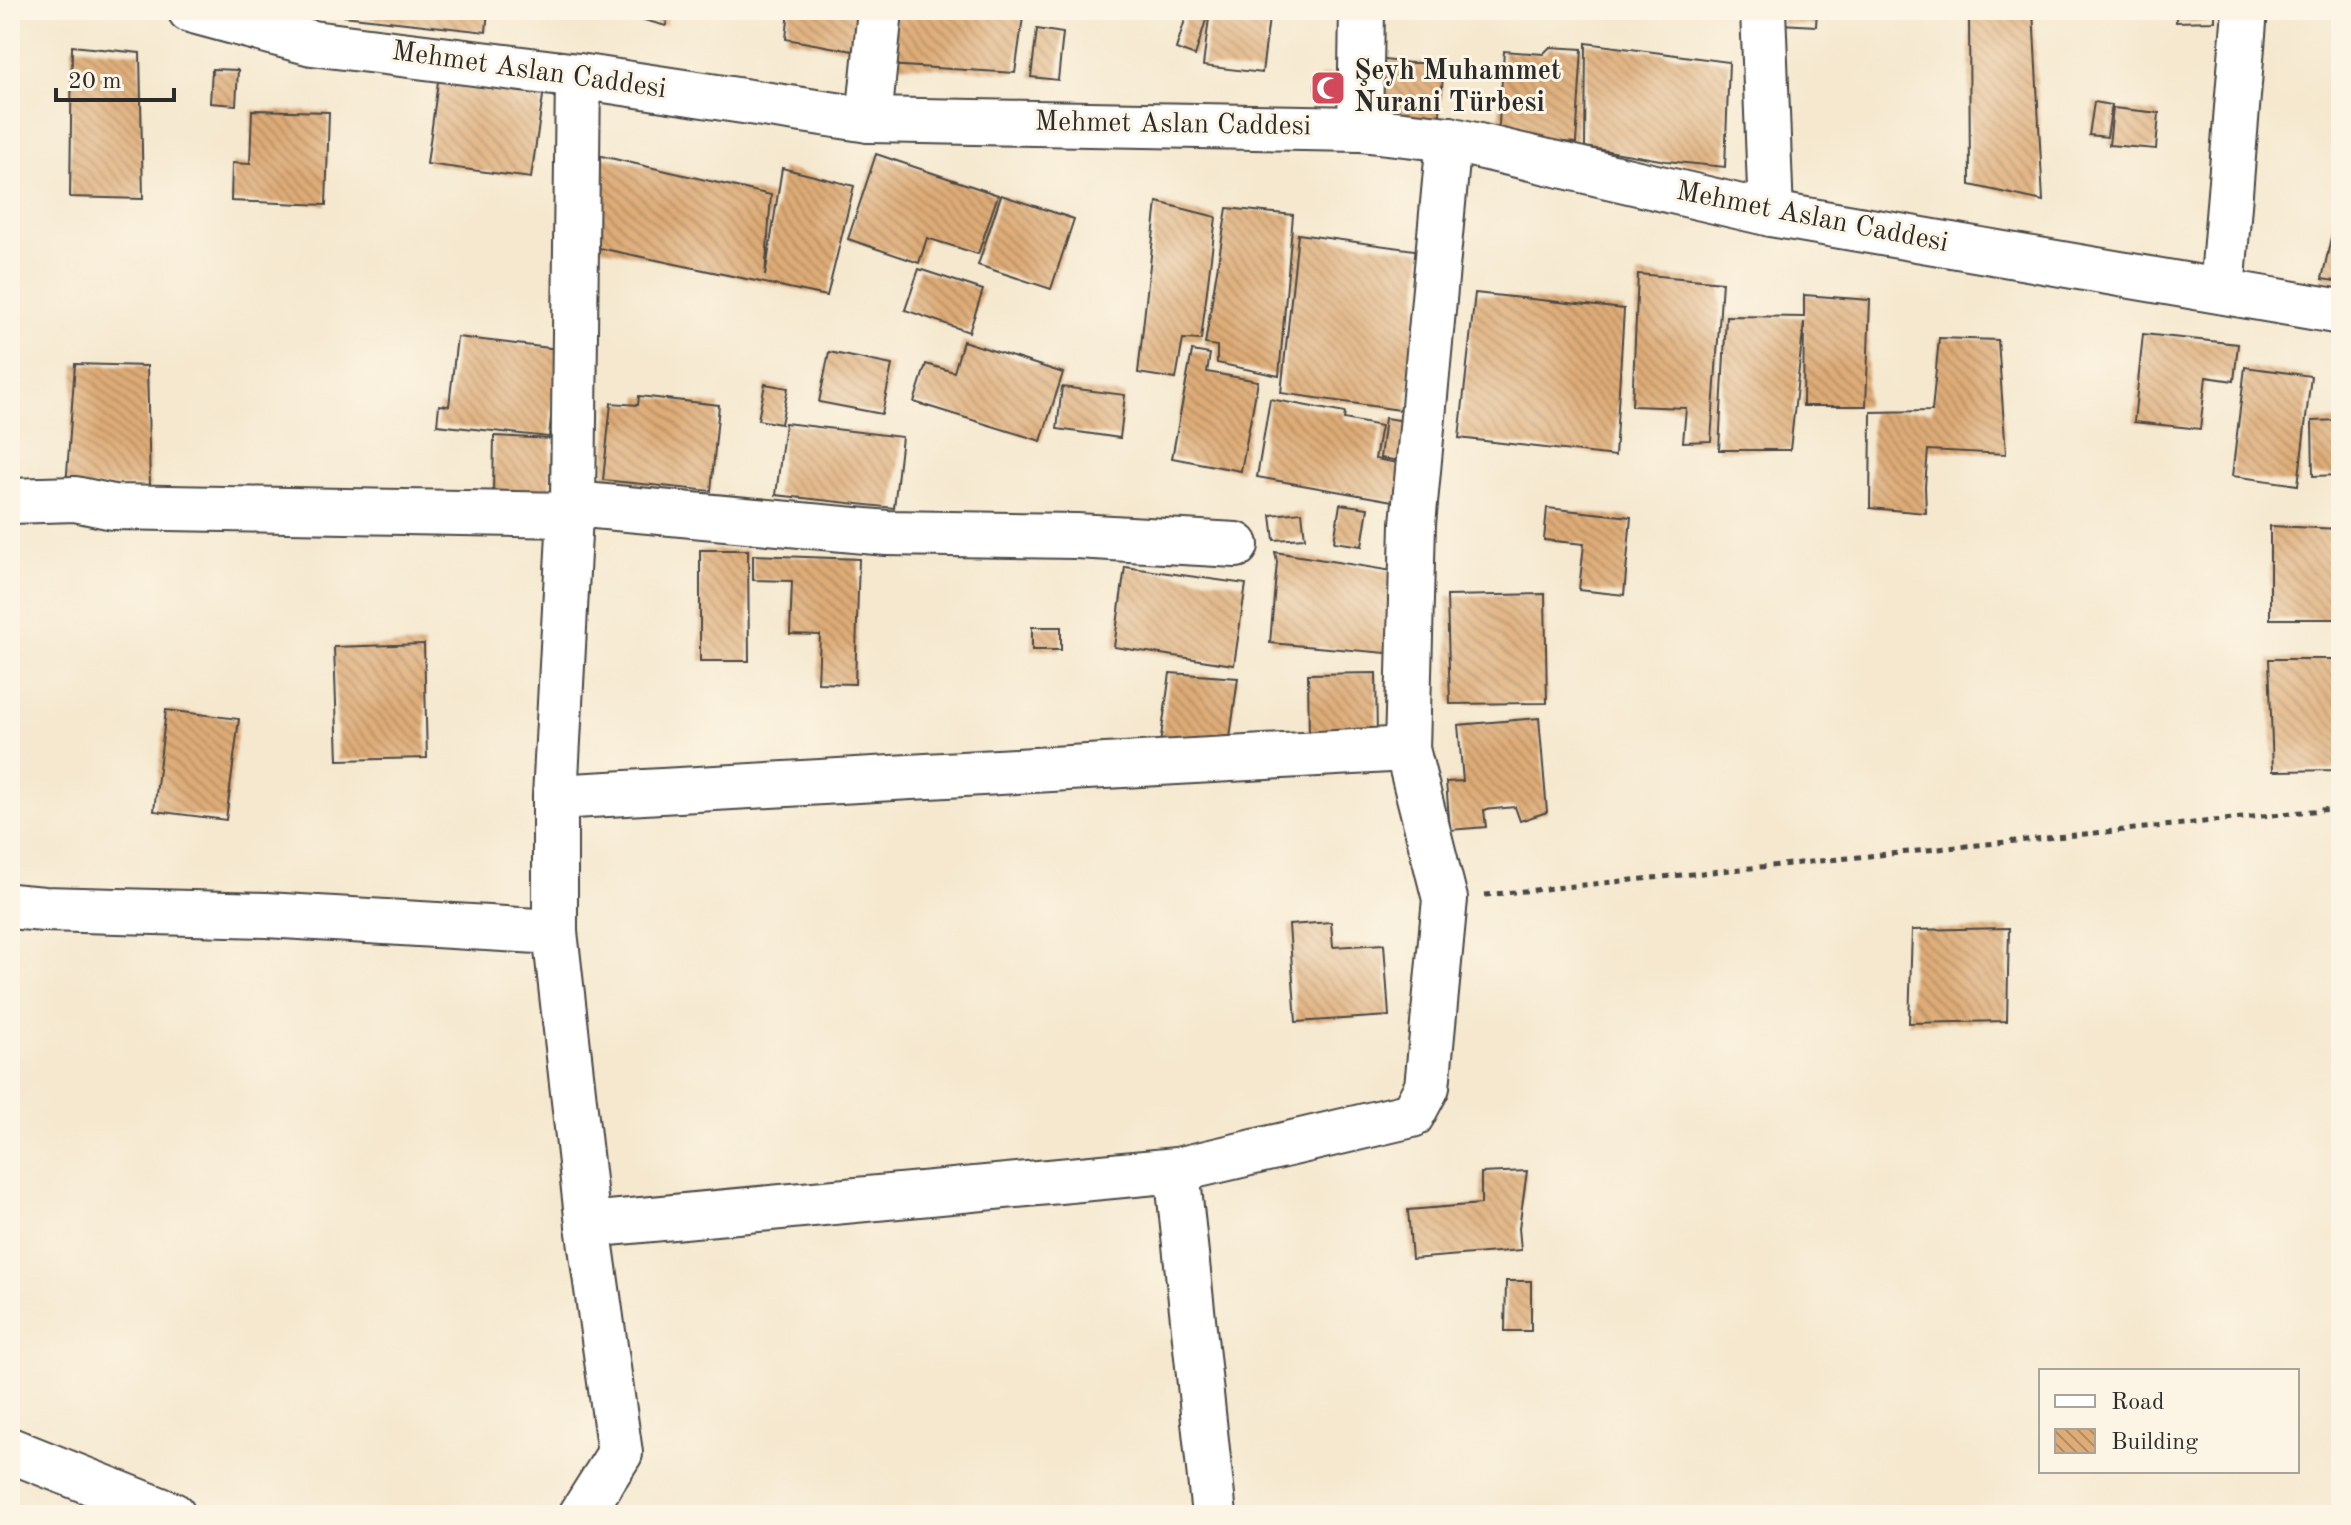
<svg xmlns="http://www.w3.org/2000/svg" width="2351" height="1525" viewBox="0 0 2351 1525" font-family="'Old Standard TT',serif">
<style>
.building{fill:url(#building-back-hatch)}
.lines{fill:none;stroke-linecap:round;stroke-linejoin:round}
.minor-casing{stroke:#494744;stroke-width:48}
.tertiary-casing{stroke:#494744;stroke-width:48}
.path{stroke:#494744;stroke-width:5;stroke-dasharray:6 6;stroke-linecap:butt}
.minor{stroke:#fff;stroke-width:44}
.tertiary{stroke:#fff;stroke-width:44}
.labels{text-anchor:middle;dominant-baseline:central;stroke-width:6;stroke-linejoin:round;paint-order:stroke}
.street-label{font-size:28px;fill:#2b2b2b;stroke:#fcf5e5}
.poi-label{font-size:28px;font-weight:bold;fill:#2b2b2b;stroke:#fcf5e5;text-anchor:start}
</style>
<defs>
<pattern id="building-back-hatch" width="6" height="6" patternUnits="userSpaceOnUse" patternTransform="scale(2)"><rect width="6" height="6" fill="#deac77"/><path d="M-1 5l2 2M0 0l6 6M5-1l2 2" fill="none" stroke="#b48c62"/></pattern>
</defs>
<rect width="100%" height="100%" fill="#fcf5e5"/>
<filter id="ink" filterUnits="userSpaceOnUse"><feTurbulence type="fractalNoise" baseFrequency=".0125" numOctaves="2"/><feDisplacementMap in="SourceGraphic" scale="16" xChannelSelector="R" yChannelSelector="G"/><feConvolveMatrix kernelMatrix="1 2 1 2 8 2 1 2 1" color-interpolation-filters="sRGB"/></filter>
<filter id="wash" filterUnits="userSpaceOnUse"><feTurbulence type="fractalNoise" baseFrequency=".006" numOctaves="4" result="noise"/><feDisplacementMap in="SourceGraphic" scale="32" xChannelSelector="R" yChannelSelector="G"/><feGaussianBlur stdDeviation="1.8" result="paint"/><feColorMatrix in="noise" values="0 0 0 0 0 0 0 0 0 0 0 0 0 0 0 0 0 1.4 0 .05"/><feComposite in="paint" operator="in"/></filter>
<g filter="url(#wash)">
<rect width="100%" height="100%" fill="#f5e8cf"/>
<g id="blocks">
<g class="building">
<polygon points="302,10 330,10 330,16 302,12"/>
<polygon points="344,10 488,10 486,32 344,16"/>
<polygon points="522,10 541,10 542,15 522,12"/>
<polygon points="608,10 668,10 666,26"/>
<polygon points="789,10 838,10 858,14 853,51 786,39"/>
<polygon points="896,10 1024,10 1015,73 887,65"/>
<polygon points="1188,10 1209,10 1195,56 1176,49"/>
<polygon points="1210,10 1270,10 1262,73 1203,66"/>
<polygon points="1782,10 1817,10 1816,26 1781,24"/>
<polygon points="1969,10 2033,10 2043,201 1970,185"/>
<polygon points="2176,10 2215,10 2215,21 2176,22"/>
<polygon points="1037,29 1063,33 1058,80 1031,77"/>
<polygon points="1586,43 1729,62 1725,167 1666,161 1585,147"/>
<polygon points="72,46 140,53 143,199 70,197"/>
<polygon points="1550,47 1582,49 1576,143 1498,137 1504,51 1543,54"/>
<polygon points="1375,59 1411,63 1444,63 1439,126 1370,118"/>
<polygon points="212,69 238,70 236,105 210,103"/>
<circle cx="1328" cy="87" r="13"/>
<polygon points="439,74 544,89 531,178 427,164"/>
<polygon points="2094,102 2112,105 2107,137 2089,135"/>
<polygon points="2113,108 2159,113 2156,149 2109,145"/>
<polygon points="252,110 329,112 326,205 231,201 232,163 250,164"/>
<polygon points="876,154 998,195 978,254 927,238 919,263 848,239"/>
<polygon points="597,155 771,195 765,276 782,168 854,186 827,296 585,245"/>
<polygon points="1001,195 1074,219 1051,289 978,265"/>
<polygon points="2340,197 2341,198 2341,282 2322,279"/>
<polygon points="1157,202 1216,217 1201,340 1183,339 1176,379 1138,373"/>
<polygon points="1227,208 1293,215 1279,376 1217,363 1217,346 1205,344"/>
<polygon points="1298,234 1422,251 1407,411 1281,393"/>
<polygon points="919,269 983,290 969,332 905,310"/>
<polygon points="1638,274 1722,282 1711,441 1683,442 1686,408 1632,406"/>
<polygon points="1475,293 1624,309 1615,456 1459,438"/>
<polygon points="1804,295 1870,300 1866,406 1803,406 1804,322 1790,450 1719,450 1726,316 1804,317"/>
<polygon points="2143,334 2238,344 2234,381 2206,377 2200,429 2134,422"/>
<polygon points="457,337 558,349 549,437 437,425 439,405 449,406"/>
<polygon points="1939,338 1998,340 2006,454 1928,450 1925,486 1926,513 1870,508 1871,412 1932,411"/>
<polygon points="963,341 1063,373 1041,441 914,402 926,364 954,372"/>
<polygon points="1192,351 1210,354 1207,372 1258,381 1241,471 1172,458"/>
<polygon points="829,352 892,365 882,414 819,402"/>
<polygon points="75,364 147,366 150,487 66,487"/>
<polygon points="2245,367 2311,376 2298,485 2232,476"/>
<polygon points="765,384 788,388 781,424 758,420"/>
<polygon points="1062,387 1125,395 1120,438 1057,429"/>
<polygon points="639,396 719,405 711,491 603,480 611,403 638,405"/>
<polygon points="1270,399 1345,413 1344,419 1381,426 1375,459 1410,465 1404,503 1257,477"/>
<polygon points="1385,418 1413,422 1408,462 1380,458"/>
<polygon points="2341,420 2341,475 2313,476 2312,421"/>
<polygon points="785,423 902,437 894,508 776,495"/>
<polygon points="494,436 551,439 550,501 493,494"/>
<polygon points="1340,504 1368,508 1362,546 1334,542"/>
<polygon points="1547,508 1631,517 1624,595 1579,590 1584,544 1544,540"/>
<polygon points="1302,512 1305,538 1274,540 1271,515"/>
<polygon points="2270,526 2341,529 2341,619 2270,619"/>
<polygon points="700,550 748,550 749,661 700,661"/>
<polygon points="1275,552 1405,573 1398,654 1270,643 1277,562"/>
<polygon points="753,555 859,559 855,684 818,683 820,635 790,634 792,581 753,580"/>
<polygon points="1125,567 1246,584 1234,665 1114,647"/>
<polygon points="1545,594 1547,703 1450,704 1447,596"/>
<rect x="1032" y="627" width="29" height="23"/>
<polygon points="424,644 427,758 338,760 334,647"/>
<polygon points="2269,659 2341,659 2341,770 2273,771"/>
<polygon points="1170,673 1238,678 1230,738 1160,744"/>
<polygon points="1376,673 1377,737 1309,738 1308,674"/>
<polygon points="166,710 239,719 226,820 154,811"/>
<polygon points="1539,718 1547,812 1520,821 1515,807 1484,810 1486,827 1450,830 1446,782 1463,781 1458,725"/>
<polygon points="1331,922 1333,947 1384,944 1389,1016 1296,1022 1289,925"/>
<polygon points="2009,928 2007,1021 1909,1023 1912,930"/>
<polygon points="1527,1171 1519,1228 1521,1250 1412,1259 1408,1210 1481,1204 1481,1173"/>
<polygon points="1506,1281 1531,1281 1531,1331 1505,1331"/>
</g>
</g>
</g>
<g filter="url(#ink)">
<use href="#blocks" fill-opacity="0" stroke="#494744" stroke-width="2"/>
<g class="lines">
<defs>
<g id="minor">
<polyline points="1763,10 1771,214"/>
<polyline points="578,76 573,504 570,515 555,797 555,932 588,1225 620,1453 581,1515"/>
<polyline points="869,120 880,10"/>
<polyline points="1360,129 1362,10"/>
<polyline points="2222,291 2245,10"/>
<polyline points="10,501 75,499 113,507 570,515"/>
<polyline points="573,504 887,533 1076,536 1236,545"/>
<polyline points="555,797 1407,749"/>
<polyline points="10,906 44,909 266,915 555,932"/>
<polyline points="1177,1170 1214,1515"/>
<polyline points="588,1225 1177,1170 1412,1115 1427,1087 1445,899 1407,749 1413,524 1449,139"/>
<polyline points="10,1450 173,1515"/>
</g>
<polyline id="tertiary" points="190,10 312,43 578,76 869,120 1360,129 1449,139 1771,214 2341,312"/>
</defs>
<use href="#minor" class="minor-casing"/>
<use href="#tertiary" class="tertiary-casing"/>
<polyline class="path" points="1485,895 2341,808"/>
<use href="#minor" class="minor"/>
<use href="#tertiary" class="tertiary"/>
</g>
</g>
<defs>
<symbol id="mosque-square" viewBox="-11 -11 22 22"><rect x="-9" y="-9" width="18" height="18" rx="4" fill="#d1495b" stroke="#fcf5e5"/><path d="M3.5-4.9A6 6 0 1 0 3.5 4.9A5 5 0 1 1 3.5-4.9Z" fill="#fff"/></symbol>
</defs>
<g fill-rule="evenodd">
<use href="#mosque-square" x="1308" y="68" width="40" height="40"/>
</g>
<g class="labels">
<g class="street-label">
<text transform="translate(529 71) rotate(8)">Mehmet Aslan Caddesi</text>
<text transform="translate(1173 125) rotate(1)">Mehmet Aslan Caddesi</text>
<text transform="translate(1812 218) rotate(11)">Mehmet Aslan Caddesi</text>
</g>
<g class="poi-label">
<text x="1354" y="72">Şeyh Muhammet<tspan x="1354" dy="32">Nurani Türbesi</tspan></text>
</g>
</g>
<rect width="2351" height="1525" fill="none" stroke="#fcf5e5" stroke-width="40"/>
<rect x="2039" y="1369" width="260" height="104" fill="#fcf5e5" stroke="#a8a49b" stroke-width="2"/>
<rect x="2055" y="1395" width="40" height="12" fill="#ffffff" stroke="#a8a49b" stroke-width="2"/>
<text x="2111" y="1409" font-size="24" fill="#2b2b2b">Road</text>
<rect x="2055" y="1429" width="40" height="24" fill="url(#building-back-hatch)" stroke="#a8a49b" stroke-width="2"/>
<text x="2111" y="1449" font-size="24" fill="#2b2b2b">Building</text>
<path d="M56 88v12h118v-12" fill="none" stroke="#2b2b2b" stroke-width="4"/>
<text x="68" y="88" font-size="24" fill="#2b2b2b" stroke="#fcf5e5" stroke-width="6" paint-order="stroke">20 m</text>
</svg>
